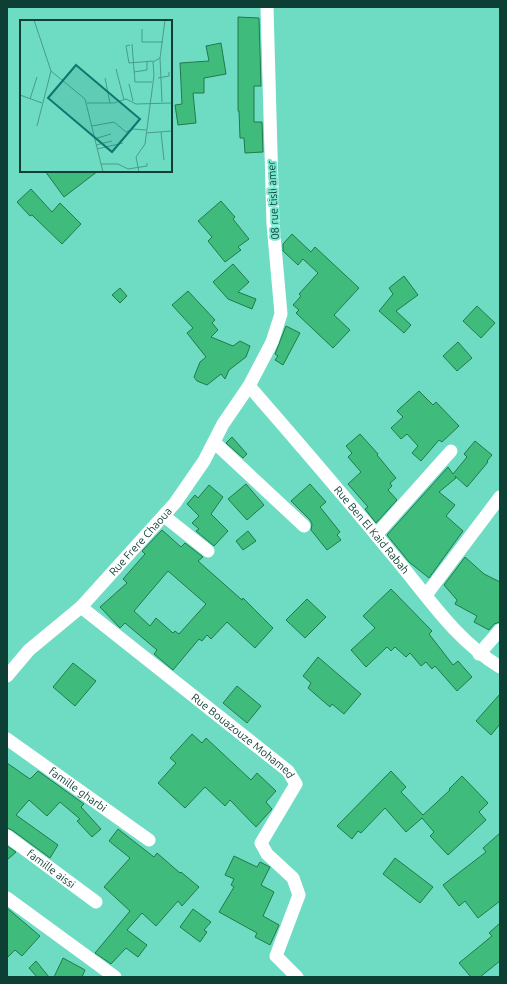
<svg xmlns="http://www.w3.org/2000/svg" width="507" height="984" viewBox="0 0 507 984" font-family="Ubuntu,sans-serif">
<style>
.building{fill:#3fbc7b;stroke:#21794c;fill-rule:evenodd}
.lines{fill:none;stroke-linecap:round;stroke-linejoin:round}
.street{stroke:#fff;stroke-width:13}
.labels{text-anchor:middle;dominant-baseline:central;stroke-width:4;stroke-linejoin:round;paint-order:stroke}
.street-label{font-size:11px;fill:#0d3f35;stroke:#7be9d0}
.inset-road{fill:none;stroke:#479d8a;stroke-width:1}
.view{fill:#0f766e;fill-opacity:0.15;stroke:#0f766e;stroke-width:2}
.inset-edge{fill:none;stroke:#0d3f35;stroke-width:2}
</style>
<rect width="100%" height="100%" fill="#6edcc3"/>
<g class="building">
<polygon points="238,17 259,18 261,86 254,86 254,122 262,122 263,152 245,153 244,138 240,138 239,111 238,111"/>
<polygon points="221,43 226,74 204,78 204,93 193,93 196,123 178,125 175,105 182,104 180,63 209,61 206,46"/>
<polygon points="45,171 98,171 64,197"/>
<polygon points="31,189 52,212 60,203 81,224 62,244 32,215 30,216 17,202"/>
<polygon points="221,201 235,217 233,219 249,239 238,247 241,250 225,262 208,241 212,237 198,221"/>
<polygon points="292,234 311,252 315,247 359,288 334,315 350,330 333,348 296,313 299,310 293,305 301,296 299,294 318,273 303,259 298,265 283,251 283,244"/>
<polygon points="233,264 249,282 238,292 256,299 252,309 228,299 213,282"/>
<polygon points="404,276 418,295 396,311 411,325 404,333 379,311 393,294 389,288"/>
<polygon points="120,288 127,296 120,303 112,295"/>
<polygon points="188,291 215,320 212,323 218,330 211,337 233,346 240,341 250,346 246,357 229,370 225,379 221,374 207,385 197,381 194,377 200,362 206,357 187,333 193,328 172,305"/>
<polygon points="477,306 495,323 481,338 463,321"/>
<polygon points="286,326 300,333 283,365 275,360 278,356 275,354"/>
<polygon points="458,342 472,358 457,371 443,356"/>
<polygon points="419,391 433,405 436,402 459,426 442,442 439,440 421,461 412,453 418,446 407,434 401,439 391,428 403,417 397,411"/>
<polygon points="360,434 378,454 377,455 396,478 390,483 392,486 388,490 397,500 376,523 365,509 368,507 348,484 361,472 348,457 352,453 346,446"/>
<polygon points="232,437 247,454 243,458 226,443"/>
<polygon points="475,441 492,455 487,461 488,462 467,487 455,476 456,478 439,492 455,505 446,516 463,531 429,578 409,562 387,535 448,467 453,474 467,457 464,454"/>
<polygon points="246,484 264,505 247,520 228,499"/>
<polygon points="310,484 326,502 320,507 340,532 337,535 341,540 327,550 311,530 312,524 310,520 291,501"/>
<polygon points="209,485 223,497 211,514 228,531 214,546 196,531 199,529 192,523 199,516 187,504 195,495 198,498"/>
<path d="M162 530 181 547 185 543 203 557 198 561 242 600 243 598 273 628 255 648 227 622 211 639 207 635 202 641 199 639 173 670 154 654 157 650 125 623 120 628 100 607 127 583 123 579 145 554 142 551ZM168 571 206 604 179 634 175 631 173 633 156 618 150 626 134 611Z"/>
<polygon points="248,531 256,541 243,550 236,541"/>
<polygon points="465,557 484,574 500,582 500,622 494,624 489,630 474,622 477,616 455,604 457,600 444,585"/>
<polygon points="391,589 432,631 429,634 453,665 458,661 472,677 457,691 435,666 432,669 426,662 421,666 410,653 406,657 395,647 391,651 387,647 366,667 351,650 375,628 363,616"/>
<polygon points="307,599 326,617 305,638 286,620"/>
<polygon points="318,657 361,694 344,714 332,704 330,707 308,688 311,683 303,676"/>
<polygon points="73,663 96,681 75,706 53,687"/>
<polygon points="237,686 261,706 247,723 223,703"/>
<polygon points="500,694 500,724 491,735 476,721"/>
<polygon points="192,734 202,743 206,738 251,780 257,773 276,791 266,802 272,809 256,827 230,800 225,806 205,787 185,808 158,783 176,763 170,758"/>
<polygon points="7,763 30,779 38,771 84,804 81,807 101,829 92,837 77,821 80,819 60,802 47,816 29,800 16,815 58,845 50,858 12,830 7,828"/>
<polygon points="391,771 406,787 401,792 423,815 450,790 449,789 462,776 488,803 479,812 486,820 448,855 430,836 434,832 422,818 406,832 385,808 361,833 358,831 352,839 337,826"/>
<polygon points="118,829 154,857 157,853 180,873 181,872 199,887 182,906 178,901 156,926 142,913 127,930 147,945 138,957 126,948 111,964 95,953 130,911 104,887 130,858 109,841"/>
<polygon points="500,833 500,901 478,918 465,901 459,906 443,885 486,852 483,848"/>
<polygon points="7,846 16,852 7,860"/>
<polygon points="234,856 257,867 260,862 270,867 261,885 274,892 263,916 279,925 270,945 255,937 257,933 219,912 234,887 231,885 234,879 225,875"/>
<polygon points="395,858 433,887 420,903 383,874"/>
<polygon points="7,908 40,936 22,956 15,950 7,958"/>
<polygon points="193,909 211,922 204,930 207,932 200,942 180,927"/>
<polygon points="500,923 500,961 480,977 471,977 459,963 492,936 489,933"/>
<polygon points="63,958 85,970 82,977 54,977"/>
<polygon points="36,961 49,977 37,977 29,968"/>
</g>
<g class="lines">
<g class="street">
<path id="s1" d="M249 386C297 441 345 497 392 554 427 595 453 638 500 667"/>
<polyline points="214,442 304,526"/>
<polyline points="164,516 208,551"/>
<polyline points="376,535 451,451"/>
<polyline points="426,595 500,497"/>
<path id="s2" d="M81 607 288 771 296 784 261 843 267 854 293 878 299 895 276 956 297 977"/>
<polyline points="479,654 500,630"/>
<path id="s3" d="M7 676 29 650 81 607 175 503 204 461 223 424 249 386 272 342 281 314 273 224 267 7"/>
<path id="s4" d="M7 739 149 840"/>
<path id="s5" d="M7 836 96 902"/>
<polyline points="7,898 115,977"/>
</g>
</g>
<g class="labels">
<g class="street-label">
<text transform="translate(273 200) rotate(-93)">08 rue tisli amer</text>
<text stroke="none"><textPath href="#s1" startOffset="189">Rue Ben El Kaid Rabah</textPath></text>
<text stroke="none"><textPath href="#s3" startOffset="190">Rue Frere Chaoua</textPath></text>
<text stroke="none"><textPath href="#s2" startOffset="207">Rue Bouazouze Mohamed</textPath></text>
<text stroke="none"><textPath href="#s4" startOffset="87">famille gharbi</textPath></text>
<text stroke="none"><textPath href="#s5" startOffset="55">famille aissi</textPath></text>
</g>
</g>
<g transform="translate(20 20)">
<rect width="152" height="152" fill="#6edcc3"/>
<path class="inset-road" d="M14 0 31 51 17 106M122 9V22H143M112 24 115 62H132M110 25 106 26 109 43 133 41M96 49 104 80M31 51 65 79 83 152M114 52 127 50V41M85 58 90 83M138 58 149 56V52M109 64 113 81M0 75 22 83M10 79 17 57M142 82 140 38 145 0M67 83H94L106 79 116 84 152 83M72 106 94 102 106 112 113 109 126 110M141 112 144 140M126 113 152 111M74 119 91 114M76 125 92 121M77 129 103 123M81 144H98L108 149 127 146V143M119 152 116 137 125 124 134 55 133 42 140 38"/>
<path class="view" d="M56 45 120 99 92 132 28 78Z"/>
<rect width="152" height="152" class="inset-edge"/>
</g>
<rect width="507" height="984" fill="none" stroke="#0d3f35" stroke-width="16"/>
</svg>
